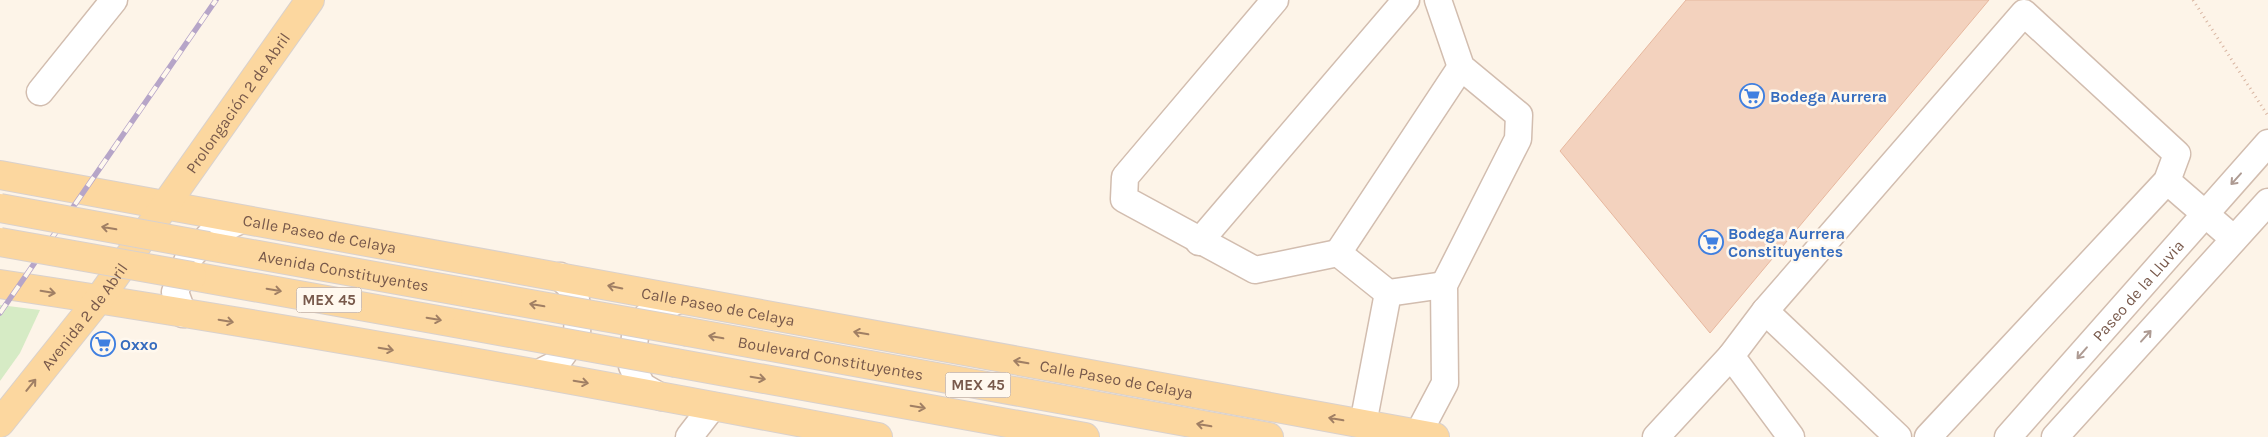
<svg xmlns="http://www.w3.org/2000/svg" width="2268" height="437" viewBox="0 0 2268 437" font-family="Karla,sans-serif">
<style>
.green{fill:#d6ebc5}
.building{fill:#f3d2be;stroke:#e6b79e}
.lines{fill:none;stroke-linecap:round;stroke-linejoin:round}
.minor-casing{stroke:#d2bdaf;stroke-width:29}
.major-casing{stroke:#d9d1cd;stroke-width:30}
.path{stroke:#d8b5a1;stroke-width:3;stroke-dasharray:1 4;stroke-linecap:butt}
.minor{stroke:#fff;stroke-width:26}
.major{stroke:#fcd79f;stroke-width:28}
.rail-casing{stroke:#b6a5c8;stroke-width:5.5}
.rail{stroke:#fff8ee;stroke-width:4;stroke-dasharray:11;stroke-linecap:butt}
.major-bridge-casing{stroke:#d9d1cd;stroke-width:30;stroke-linecap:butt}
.major-bridge{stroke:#fcd79f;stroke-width:28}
.oneway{stroke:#ae9b93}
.oneway2{stroke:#a07f64}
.labels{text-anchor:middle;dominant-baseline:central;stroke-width:5;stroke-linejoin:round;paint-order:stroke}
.shield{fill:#fff8ee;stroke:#a0897c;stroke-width:1}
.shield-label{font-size:15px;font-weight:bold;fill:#78594b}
.shop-label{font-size:16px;font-weight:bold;fill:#366cbe;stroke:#fff8ee;text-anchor:start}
.street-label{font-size:16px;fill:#78594b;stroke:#fff8ee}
</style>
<rect width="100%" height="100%" fill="#fdf4e8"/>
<polygon class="green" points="0,305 40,310 20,353 0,381"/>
<polygon class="building" points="1686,0 1989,0 1710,333 1560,151"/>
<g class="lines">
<defs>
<g id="minor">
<polyline points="1275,0 1125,177 1124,199 1255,270 1338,253 1388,293 1444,285"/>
<polyline points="40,92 114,0"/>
<polyline points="2167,181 2234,239"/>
<polyline points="1199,242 1406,0"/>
<polyline points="1338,253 1461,67"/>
<polyline points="1765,311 1731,356 1791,437"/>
<polyline points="183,314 175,292 188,259 210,235 241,220"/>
<polyline points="537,374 555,365 577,335 578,309 574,291 560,276"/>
<polyline points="661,397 642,386 632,366 635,336 647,316 678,300"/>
<polyline points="1363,424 1388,293"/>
<polyline points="1418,434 1445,383 1444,285 1518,139 1519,115 1461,67 1438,0"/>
<polyline points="689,437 713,406"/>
<polyline points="1656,437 1731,356"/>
<polyline points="1898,437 1765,311 2024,13 2177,154 2167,181 1928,437"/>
<path id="s1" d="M2008 437 2268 143"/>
<polyline points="2055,437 2268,202"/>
</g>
<g id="major">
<path id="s2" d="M0 175 1435 437"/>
<path id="s3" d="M208 246 475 294"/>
<polyline points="192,276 466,325"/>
<path d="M0 284C294 328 586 382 878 437"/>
<path id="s4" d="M688 332 1269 437"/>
<polyline points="676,363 1085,437"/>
<path id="s5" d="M0 423 99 299 310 0"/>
</g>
</defs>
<use href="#minor" class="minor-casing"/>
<use href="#major" class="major-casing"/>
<polyline class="path" points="2193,0 2268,116"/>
<use href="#minor" class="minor"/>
<use href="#major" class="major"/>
<defs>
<polyline id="rail" points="0,313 216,0"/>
</defs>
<use href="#rail" class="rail-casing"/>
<use href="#rail" class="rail"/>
<defs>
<g id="major-bridge">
<polyline points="0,208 208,246"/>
<polyline points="0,242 192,276"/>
<polyline points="475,294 688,332"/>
<polyline points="466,325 676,363"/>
</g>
</defs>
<use href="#major-bridge" class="major-bridge-casing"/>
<use href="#major-bridge" class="major-bridge"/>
</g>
<defs><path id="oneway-shaft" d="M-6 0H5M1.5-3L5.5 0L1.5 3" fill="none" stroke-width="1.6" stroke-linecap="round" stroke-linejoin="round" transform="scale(1.25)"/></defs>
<g class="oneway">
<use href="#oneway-shaft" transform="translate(2236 179) rotate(132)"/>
<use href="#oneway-shaft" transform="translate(2146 336) rotate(-48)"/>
<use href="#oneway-shaft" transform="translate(2082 353) rotate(131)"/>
</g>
<g class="oneway2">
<use href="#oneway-shaft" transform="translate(109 228) rotate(-170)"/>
<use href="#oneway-shaft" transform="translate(615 287) rotate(-169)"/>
<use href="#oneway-shaft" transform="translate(274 290) rotate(10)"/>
<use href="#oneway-shaft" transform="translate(48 292) rotate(9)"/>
<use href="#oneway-shaft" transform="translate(537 305) rotate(-170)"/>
<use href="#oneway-shaft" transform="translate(434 319) rotate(10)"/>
<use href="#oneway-shaft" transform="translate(226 321) rotate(10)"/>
<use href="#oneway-shaft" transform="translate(861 333) rotate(-170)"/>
<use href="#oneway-shaft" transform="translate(716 337) rotate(-170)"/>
<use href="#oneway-shaft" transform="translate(386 349) rotate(10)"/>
<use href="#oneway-shaft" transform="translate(1021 362) rotate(-170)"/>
<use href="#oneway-shaft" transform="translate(758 378) rotate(10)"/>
<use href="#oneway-shaft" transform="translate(581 382) rotate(10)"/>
<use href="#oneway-shaft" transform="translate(31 385) rotate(-51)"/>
<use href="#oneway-shaft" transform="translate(918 407) rotate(10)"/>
<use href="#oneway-shaft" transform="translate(1336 419) rotate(-170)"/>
<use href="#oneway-shaft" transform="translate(1204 425) rotate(-170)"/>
</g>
<defs>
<symbol id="supermarket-ring" viewBox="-11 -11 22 22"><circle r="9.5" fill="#fff8ee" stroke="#3f7fe0" stroke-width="1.5"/><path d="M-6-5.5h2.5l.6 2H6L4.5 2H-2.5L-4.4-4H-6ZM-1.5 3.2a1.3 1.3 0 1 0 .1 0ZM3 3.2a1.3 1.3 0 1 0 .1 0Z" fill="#3f7fe0"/></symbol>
</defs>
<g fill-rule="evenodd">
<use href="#supermarket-ring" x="1738" y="82" width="28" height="28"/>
<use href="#supermarket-ring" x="1697" y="228" width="28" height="28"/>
<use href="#supermarket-ring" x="89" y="330" width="28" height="28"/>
</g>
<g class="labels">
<g class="shield">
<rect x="296.5" y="287.5" width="65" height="25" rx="4"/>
<rect x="945.5" y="372.5" width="65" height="25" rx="4"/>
</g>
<g class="shield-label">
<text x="329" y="300">MEX 45</text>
<text x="978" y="385">MEX 45</text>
</g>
<g class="shop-label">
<text x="1770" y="96">Bodega Aurrera</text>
<text x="1728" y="233">Bodega Aurrera<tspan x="1728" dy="18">Constituyentes</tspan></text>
<text x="120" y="344">Oxxo</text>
</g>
<g class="street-label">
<text stroke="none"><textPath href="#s5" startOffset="399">Prolongación 2 de Abril</textPath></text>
<text stroke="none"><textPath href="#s2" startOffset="325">Calle Paseo de Celaya</textPath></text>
<text stroke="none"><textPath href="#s3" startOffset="138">Avenida Constituyentes</textPath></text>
<text stroke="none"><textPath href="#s1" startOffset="196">Paseo de la Lluvia</textPath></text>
<text stroke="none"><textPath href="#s2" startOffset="730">Calle Paseo de Celaya</textPath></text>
<text stroke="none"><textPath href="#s5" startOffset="136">Avenida 2 de Abril</textPath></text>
<text stroke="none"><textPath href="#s4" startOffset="145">Boulevard Constituyentes</textPath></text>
<text stroke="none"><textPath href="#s2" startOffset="1135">Calle Paseo de Celaya</textPath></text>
</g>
</g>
</svg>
